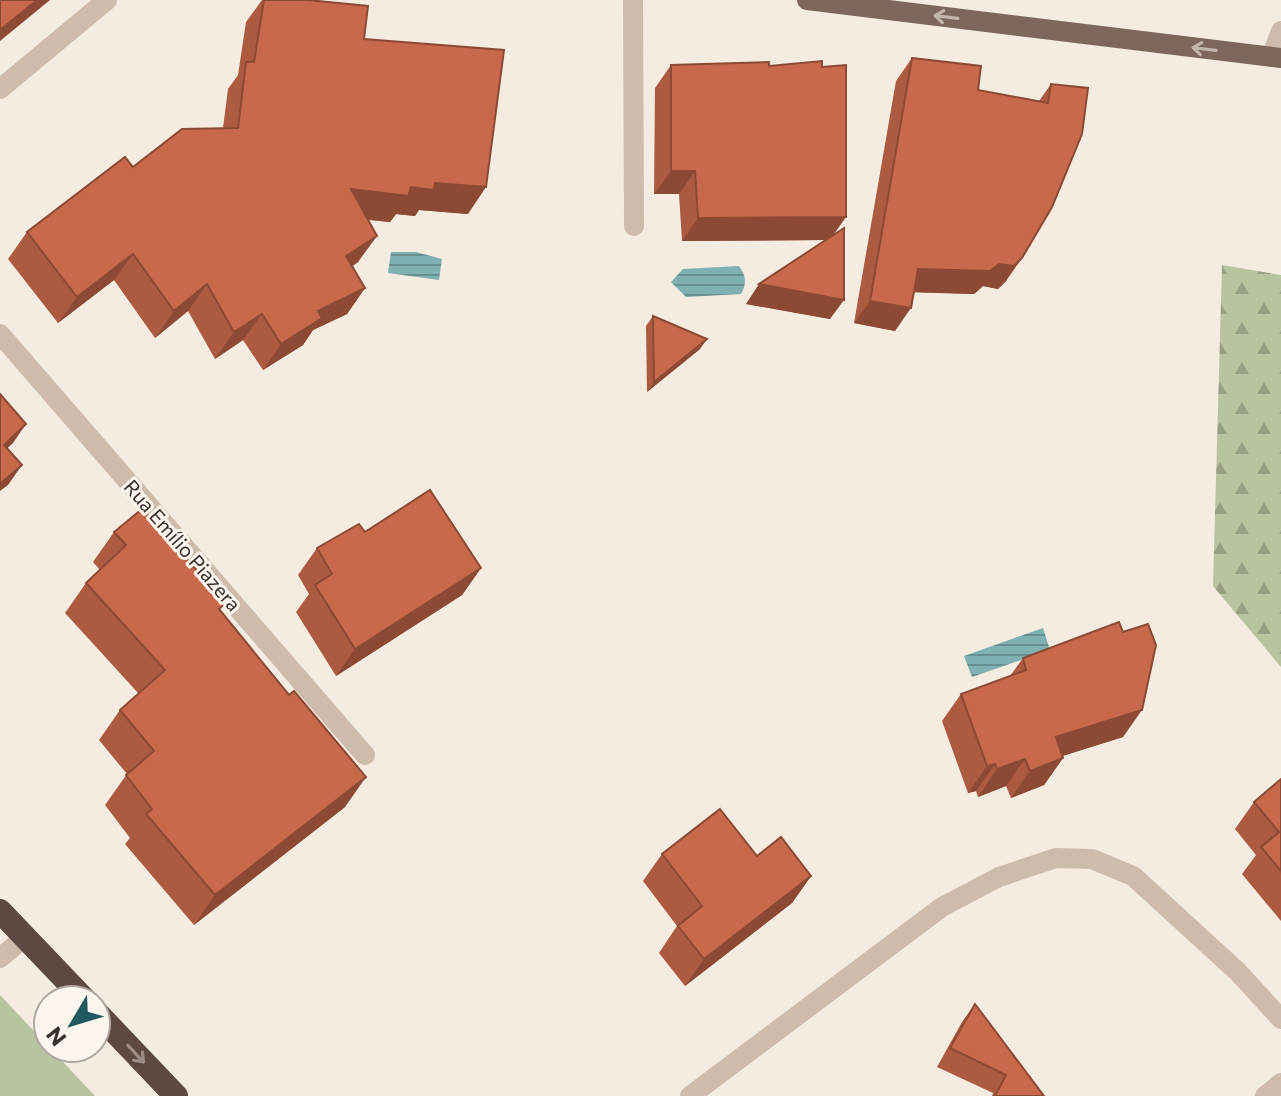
<svg xmlns="http://www.w3.org/2000/svg" width="1281" height="1096" viewBox="0 0 1281 1096" font-family="Commissioner,sans-serif">
<style>
.green{fill:#b8c4a0}
.forest{fill:url(#forest-firs)}
.water{fill:url(#water-rules)}
.lines{fill:none;stroke-linecap:round;stroke-linejoin:round}
.minor{stroke:#cdbbac;stroke-width:20}
.major{stroke:#7d675c;stroke-width:20}
.highway{stroke:#5c4a42;stroke-width:24}
.wall{fill:#ac5a40}
.shaded-wall{fill:#8c4a34}
.building{fill:#c8694b;stroke:#8c4a34;stroke-width:2}
.oneway{stroke:#c2b5ac}
.oneway2{stroke:#9c8e87}
.labels{text-anchor:middle;dominant-baseline:central;stroke-width:6;stroke-linejoin:round;paint-order:stroke}
.street-label{font-size:20px;fill:#3b302b;stroke:#fbf5ee}
</style>
<defs>
<pattern id="forest-firs" width="22" height="20" patternUnits="userSpaceOnUse" patternTransform="scale(2)"><rect width="22" height="20" fill="#b8c4a0"/><path d="M5 1l3.5 6h-7zM16 11l3.5 6h-7z" fill="#97a083"/></pattern>
<pattern id="water-rules" width="6" height="5" patternUnits="userSpaceOnUse" patternTransform="scale(2)"><rect width="6" height="5" fill="#7fb0b2"/><path d="M0 2.5h6" fill="none" stroke="#699091"/></pattern>
</defs>
<rect width="100%" height="100%" fill="#f4ebe1"/>
<polygon class="green" points="0,995 95,1096 0,1096"/>
<polygon class="forest" points="1222,265 1281,275 1281,667 1213,586"/>
<g class="water">
<polygon points="391,252 416,252 442,259 439,280 388,273"/>
<path d="M739 266C746 276 747 283 741 294L686 297 671 282 683 269Z"/>
<polygon points="1043,628 1050,650 972,677 964,656"/>
</g>
<g class="lines">
<g class="minor">
<polyline points="633,0 634,226"/>
<polyline points="1271,57 1281,31"/>
<polyline points="0,89 107,0"/>
<polyline points="0,334 365,755"/>
<polyline points="0,958 25,937"/>
<polyline points="690,1096 942,907 999,877 1056,858 1092,859 1133,876 1238,972 1281,1019"/>
<polyline points="1265,1096 1281,1083"/>
</g>
<polyline class="major" points="807,0 1281,58"/>
<g class="highway">
<polyline points="0,911 85,1000"/>
<polyline points="96,1012 176,1096"/>
</g>
</g>
<g class="wall">
<polygon points="262,0 308,0 364,39 468,214 419,210 415,216 396,214 390,222 368,220 358,262 353,266 365,288 347,314 313,330 303,345 263,370 243,340 215,359 188,311 155,338 114,280 58,323 8,259 27,232 133,167 223,128 228,89 238,75 246,22"/>
<polygon points="912,58 978,90 1039,101 1051,84 1088,88 1006,281 998,289 983,286 974,294 914,292 895,331 854,323 896,81"/>
<polygon points="671,65 769,66 834,234 830,319 746,304 825,240 682,241 679,194 654,194 655,88"/>
<polygon points="653,316 700,349 647,392 646,326"/>
<polygon points="114,532 221,611 345,807 194,925 125,844 130,838 105,805 127,774 99,740 120,710 139,694 65,613 86,583 100,570 93,562"/>
<polygon points="365,532 481,568 462,595 336,676 296,612 309,594 298,575 317,548"/>
<polygon points="1023,658 1123,737 1062,756 1063,758 1044,785 1011,798 1006,786 978,797 976,791 968,793 942,721 961,694 1010,676"/>
<polygon points="1281,779 1281,921 1242,874 1256,855 1235,829 1254,802"/>
<polygon points="662,854 757,856 811,876 792,903 685,986 659,953 677,926 643,881"/>
<polygon points="975,1004 1044,1096 992,1096 993,1093 937,1067 962,1022"/>
</g>
<g class="shaded-wall">
<polygon points="37,0 50,0 0,41 0,30"/>
<polygon points="671,171 695,171 679,194 654,194"/>
<polygon points="435,183 486,187 468,214 419,210 415,216 396,214 390,222 332,215 351,189 411,187"/>
<polygon points="846,217 830,240 682,241 698,218"/>
<polygon points="377,236 358,262 328,282 346,256"/>
<polygon points="133,254 114,280 58,323 77,297"/>
<polygon points="1022,258 1006,281 998,289 983,286 974,294 902,292 918,269 999,264"/>
<polygon points="207,284 188,311 155,338 174,311"/>
<polygon points="759,284 844,300 830,319 746,304"/>
<polygon points="365,288 347,314 313,330 303,345 263,370 281,344 318,311"/>
<polygon points="870,301 911,308 895,331 854,323"/>
<polygon points="262,314 243,340 215,359 234,332"/>
<polygon points="707,339 700,349 647,392 654,382"/>
<polygon points="26,424 13,443 0,455 4,445"/>
<polygon points="22,465 8,485 0,491 0,484"/>
<polygon points="481,568 462,595 336,676 355,649"/>
<polygon points="1142,710 1123,737 1037,764 1056,737"/>
<polygon points="1063,758 1044,785 1011,798 1030,771"/>
<polygon points="1025,759 1006,786 978,797 997,769"/>
<polygon points="995,764 976,791 968,793 987,766"/>
<polygon points="366,777 345,807 194,925 215,895"/>
<polygon points="811,876 792,903 685,986 704,959"/>
</g>
<g class="building">
<polygon points="0,0 37,0 0,30"/>
<polygon points="264,0 308,0 368,6 364,39 504,50 486,187 435,183 434,190 411,187 408,196 351,189 377,236 346,256 365,288 318,311 322,318 281,344 262,314 234,332 207,284 174,311 133,254 77,297 27,232 125,157 133,167 182,129 238,128 246,62 254,62"/>
<polygon points="912,58 981,66 978,90 1048,103 1051,84 1088,88 1082,134 1052,207 1022,258 1014,266 999,264 990,271 918,269 911,308 870,301"/>
<polygon points="822,61 822,67 846,65 846,217 698,218 695,171 671,171 671,65 769,62 769,66"/>
<polygon points="844,228 844,300 759,284"/>
<polygon points="653,316 707,339 654,382"/>
<polygon points="0,394 26,424 4,445 22,465 0,484"/>
<polygon points="430,490 481,568 355,649 315,585 332,574 317,548 359,524 365,532"/>
<polygon points="142,509 226,603 219,609 289,695 294,691 366,777 215,895 146,814 152,809 126,775 154,751 120,710 165,670 86,583 126,545 114,532"/>
<polygon points="1119,622 1123,632 1148,624 1156,645 1142,710 1056,737 1063,758 1030,771 1025,759 997,769 995,764 987,766 961,694 1026,670 1023,658"/>
<polygon points="1281,779 1281,871 1261,847 1279,832 1254,802"/>
<polygon points="720,809 757,856 781,837 811,876 704,959 678,926 702,906 662,854"/>
<polygon points="975,1004 1044,1096 995,1096 1006,1075 950,1048"/>
</g>
<defs><path id="oneway-shaft" d="M-6 0H5M1.5-3L5.5 0L1.5 3" fill="none" stroke-width="1.6" stroke-linecap="round" stroke-linejoin="round" transform="scale(2)"/></defs>
<g class="oneway">
<use href="#oneway-shaft" transform="translate(946 17) rotate(-173)"/>
<use href="#oneway-shaft" transform="translate(1204 49) rotate(-173)"/>
</g>
<use class="oneway2" href="#oneway-shaft" transform="translate(136 1054) rotate(47)"/>
<g class="labels">
<g class="street-label">
<text transform="translate(183 545) rotate(49)">Rua Emílio Piazera</text>
</g>
</g>
<g transform="translate(72 1024) rotate(232)"><circle r="38" fill="#fbf5ee" stroke="#aea6a0" stroke-width="2"/>
<path d="M0-6L14 30L0 20L-14 30Z" fill="#1f5a5e"/>
<text y="-12" font-size="22" font-weight="bold" text-anchor="middle" fill="#3b302b">N</text>
</g>
</svg>
